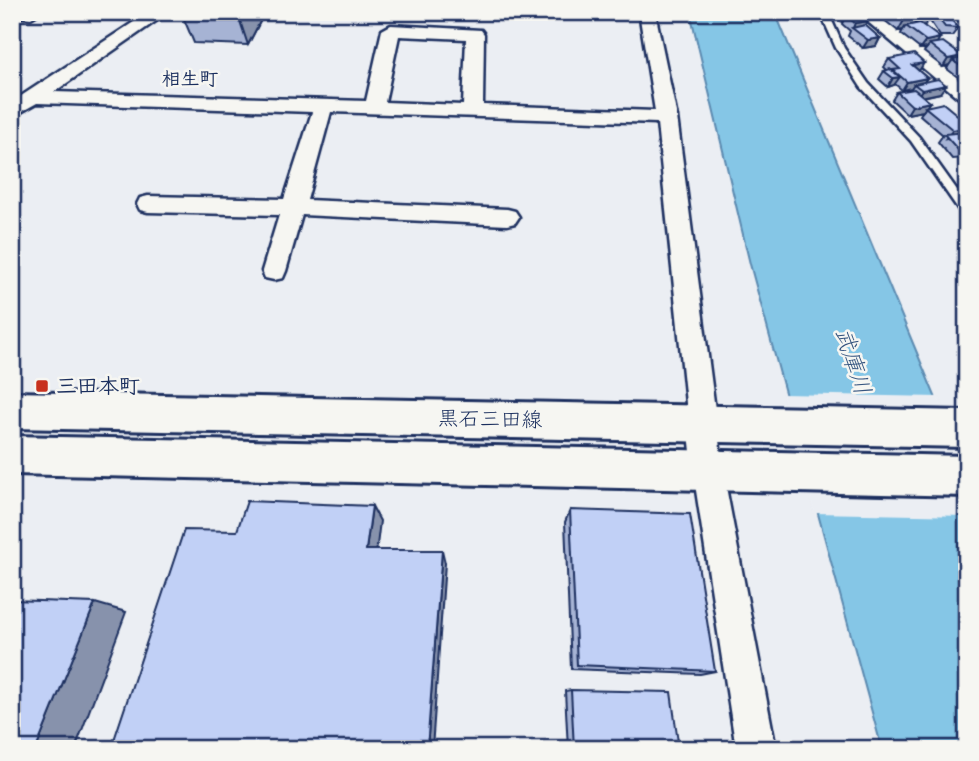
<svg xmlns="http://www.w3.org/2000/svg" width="979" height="761" viewBox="0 0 979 761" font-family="'Comic Neue','Klee One',sans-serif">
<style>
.water{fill:#85c6e6;stroke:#5b8ab0;stroke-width:2}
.pier{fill:#ebeef3}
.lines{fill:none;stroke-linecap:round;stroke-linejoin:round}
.service-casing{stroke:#1b2f5e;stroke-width:5}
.minor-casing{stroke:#1b2f5e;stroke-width:5}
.secondary-casing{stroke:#1b2f5e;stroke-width:6}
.service{fill:#f6f6f2;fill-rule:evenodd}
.minor{fill:#f6f6f2;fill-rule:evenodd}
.secondary{fill:#f6f6f2;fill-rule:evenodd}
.wall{fill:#a6b3d4;stroke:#1b2f5e;stroke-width:2}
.shaded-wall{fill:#8792ac;stroke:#1b2f5e;stroke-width:2}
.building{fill:#c1d0f6;stroke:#1b2f5e;stroke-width:2}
.poi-dot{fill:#c8321e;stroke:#f6f6f2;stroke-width:2.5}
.labels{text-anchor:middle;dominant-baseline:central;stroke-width:5;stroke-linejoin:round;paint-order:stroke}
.far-neighbourhood-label{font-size:19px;font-weight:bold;fill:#1b2f5e;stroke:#f6f6f2}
.poi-label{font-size:21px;font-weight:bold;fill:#1b2f5e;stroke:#f6f6f2;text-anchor:start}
.street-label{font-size:21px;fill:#1b2f5e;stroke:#f6f6f2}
.water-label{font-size:23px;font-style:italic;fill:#365580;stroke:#f6f6f2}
</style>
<rect width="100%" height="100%" fill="#ebeef3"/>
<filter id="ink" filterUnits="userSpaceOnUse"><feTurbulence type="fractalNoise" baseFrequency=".0143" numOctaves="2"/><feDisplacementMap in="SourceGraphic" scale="14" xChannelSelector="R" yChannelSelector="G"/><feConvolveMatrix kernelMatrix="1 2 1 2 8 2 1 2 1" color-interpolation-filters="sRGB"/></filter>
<g filter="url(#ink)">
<polygon class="water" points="690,12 775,12 967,473 967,749 882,749 750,264"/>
<polygon class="pier" points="782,394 939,397 967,464 967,516 814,513"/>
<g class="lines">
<defs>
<polygon id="service" points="820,12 828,12 844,48 868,83 919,137 967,204 967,217 963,216 911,141 861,87 836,48"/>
<g id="minor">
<polygon points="12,12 39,12 39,13 31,18 12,16"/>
<path d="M149 12H169L54 92 366 101 382 30 391 25 481 30 484 34 483 105 655 111 639 12H655L677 117 723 471 776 749H736L693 471 657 123 331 112 307 200 507 209 515 211 519 217 515 223 507 225 302 215 286 271 283 278 274 280 265 278 262 271 279 215 148 212 140 210 137 204 140 198 148 196 284 199 312 112 37 103 12 117V102ZM399 36 466 39 463 105 385 102Z"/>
<polygon points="856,12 875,12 967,85 967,101 960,99"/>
</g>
<g id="secondary">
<polygon points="12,392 967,411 967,447 12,428"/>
<polygon points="12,436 967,456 967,496 12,474"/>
</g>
</defs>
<use href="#service" class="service-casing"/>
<use href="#minor" class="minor-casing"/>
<use href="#secondary" class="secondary-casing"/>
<use href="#service" class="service"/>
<use href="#minor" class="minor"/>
<use href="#secondary" class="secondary"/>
</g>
<g class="wall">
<polygon points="181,12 265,12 248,45 194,43"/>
<polygon points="836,12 853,12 852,15 868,21 865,26 880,38 876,46 863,48 848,36 850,31 842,24 844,19"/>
<polygon points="874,12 949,12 947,14 958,28 952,36 940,36 930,21 927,22 923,26 937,43 962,56 959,59 967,60 967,85 961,81 965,77 959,78 947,69 949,65 943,67 924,52 927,48 920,49 901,34 903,30 898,31"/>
<polygon points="889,59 919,71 927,78 924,82 940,93 923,97 926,107 966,122 967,121 967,131 966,132 967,132 967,158 952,159 938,142 943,135 920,115 923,111 907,114 892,100 897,92 910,90 911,88 902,90 895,84 894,85 888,87 879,79 884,71 887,70 884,67"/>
<polygon points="570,510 715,671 700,674 571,669 565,522"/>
<polygon points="571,690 679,749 568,749 565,691"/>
</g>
<g class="shaded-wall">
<polygon points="237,12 265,12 248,45"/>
<polygon points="940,12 949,12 945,18 935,14 930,21 927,22 925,25 914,28 919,19 929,17 932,14"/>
<polygon points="921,13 912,28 906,26 903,30 898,31 907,15"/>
<polygon points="868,21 864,29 853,28 855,23"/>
<polygon points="880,38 876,46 863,48 868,40"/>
<polygon points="940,38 935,46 929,44 927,48 920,49 926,41"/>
<polygon points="962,56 956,63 953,60 949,65 943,67 948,59"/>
<polygon points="924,63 919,71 912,65"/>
<polygon points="967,69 967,74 965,77 959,78 965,70"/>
<polygon points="900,77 894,85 888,87 893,78"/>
<polygon points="927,78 921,86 914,84 911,88 902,90 907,82"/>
<polygon points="946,85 940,93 916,98 922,90"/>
<polygon points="930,102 923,111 907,114 912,106"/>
<polygon points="967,127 967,131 964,134 946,138 953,130"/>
<polygon points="372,506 380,521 375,562 366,550"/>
<polygon points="442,550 445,563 432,749 427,749"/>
<polygon points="95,603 126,612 75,749 36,749"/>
</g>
<g class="building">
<polygon points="903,12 921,12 921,13 907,15"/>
<polygon points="921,12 923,12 930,17 919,19 918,19 921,13"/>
<polygon points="858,13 868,21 855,23 846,16"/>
<polygon points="935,14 947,14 958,28 945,27"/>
<polygon points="920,23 940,38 926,41 906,26"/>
<polygon points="865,25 880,38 868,40 852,28"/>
<polygon points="943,42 962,56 948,59 929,44"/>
<polygon points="914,54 924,63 912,65 927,78 907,82 893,70 900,69 889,59"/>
<polygon points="965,58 967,60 967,69 965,70 953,60"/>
<polygon points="890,69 900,77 893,78 884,71"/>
<polygon points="938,79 946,85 922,90 914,84"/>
<polygon points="914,89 930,102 912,106 897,92"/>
<polygon points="943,103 967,123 967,127 953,130 925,107"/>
<polygon points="967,132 967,150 959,151 944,134"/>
<polygon points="247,501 372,506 366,550 442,550 427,749 111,749 184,530 237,531"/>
<polygon points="570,510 690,514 715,671 577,665"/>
<polygon points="12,600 95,603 36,749 12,749"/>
<polygon points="571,690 671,692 679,749 574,749"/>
</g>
</g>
<rect class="poi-dot" x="35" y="379" width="14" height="14" rx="3.5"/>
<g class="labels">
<g class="far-neighbourhood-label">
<text x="190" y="79">相生町</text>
</g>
<g class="poi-label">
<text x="56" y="386">三田本町</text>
</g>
<g class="street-label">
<text transform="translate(490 419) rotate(1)">黒石三田線</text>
</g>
<g class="water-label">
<text transform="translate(853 361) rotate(72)">武庫川</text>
</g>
</g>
<rect width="979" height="761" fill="none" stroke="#f6f6f2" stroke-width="42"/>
<rect x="21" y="21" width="937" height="719" fill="none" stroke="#1b2f5e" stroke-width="2.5" filter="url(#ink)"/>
</svg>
